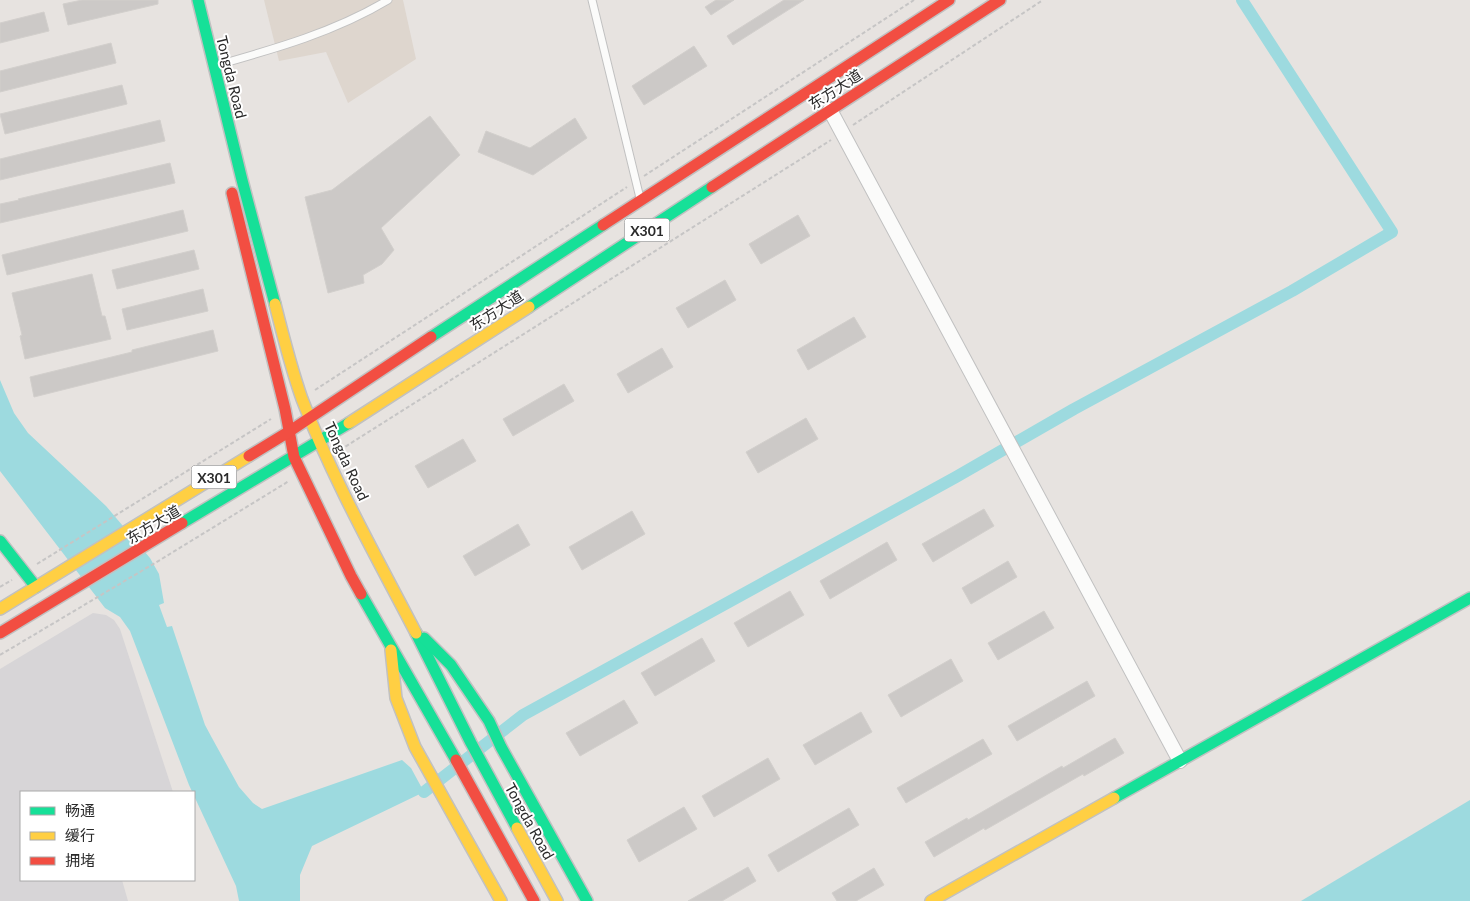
<svg xmlns="http://www.w3.org/2000/svg" width="1470" height="901" viewBox="0 0 1470 901" font-family="Lato,'Noto Sans SC',sans-serif">
<style>
.industrial{fill:#d7d5d7}
.education{fill:#ded6ce}
.water{fill:#9ddadf}
.lines{fill:none;stroke-linecap:round;stroke-linejoin:round}
.canal{stroke:#9ddadf;stroke-width:12}
.building{fill:#ccc9c7;stroke:#d2cfcc}
.lane-casing{stroke:#c1c1c1;stroke-width:9}
.street-casing{stroke:#c1c1c1;stroke-width:16}
.fast-casing{stroke:#c1c1c1;stroke-width:14}
.slow-casing{stroke:#c1c1c1;stroke-width:14}
.jam-casing{stroke:#c1c1c1;stroke-width:14}
.path{stroke:#c6c5c5;stroke-width:2;stroke-dasharray:4 2.5;stroke-linecap:butt}
.lane{stroke:#fbfbfa;stroke-width:7}
.street{stroke:#fbfbfa;stroke-width:14}
.fast{stroke:#16e098;stroke-width:11}
.slow{stroke:#ffcf43;stroke-width:11}
.jam{stroke:#f24e42;stroke-width:11}
.labels{text-anchor:middle;dominant-baseline:central;stroke-width:4;stroke-linejoin:round;paint-order:stroke}
.shield{fill:#fff;stroke:#6a6a6a;stroke-width:1}
.shield-label{font-size:14px;font-weight:bold;fill:#2a2a2a}
.street-label{font-size:15px;fill:#2a2a2a;stroke:#fff}
</style>
<rect width="100%" height="100%" fill="#e7e3e0"/>
<polygon class="industrial" points="93,613 106,615 114,620 120,629 173,792 21,792 21,880 122,880 128,901 0,901 0,669"/>
<polygon class="education" points="264,0 403,0 416,59 348,103 326,52 279,61"/>
<g class="water">
<polygon points="0,380 14,413 28,433 106,506 150,558 159,574 164,603 159,605 167,627 172,626 205,725 212,738 239,787 253,803 262,809 402,760 411,768 424,792 312,846 300,875 300,901 239,901 236,886 189,785 130,631 120,617 105,608 0,471"/>
<polygon points="1470,800 1470,901 1301,901"/>
</g>
<g class="lines">
<polyline class="canal" points="424,792 523,715 956,477 1074,409 1292,291 1392,232 1242,0"/>
</g>
<g class="building">
<polygon points="82,0 158,0 158,4 68,25 63,4"/>
<polygon points="716,0 734,0 711,15 705,7"/>
<polygon points="784,0 804,0 733,45 727,36"/>
<polygon points="44,12 49,31 0,43 0,23"/>
<polygon points="111,43 116,63 0,92 0,71"/>
<polygon points="694,46 707,66 644,105 632,86"/>
<polygon points="122,85 127,104 5,134 0,114"/>
<polygon points="430,116 460,155 381,228 394,250 382,264 363,275 364,283 328,293 305,197 332,190"/>
<polygon points="575,118 587,138 533,175 478,152 486,131 530,148"/>
<polygon points="160,120 165,141 0,180 0,159"/>
<polygon points="170,163 175,183 0,223 0,204 19,200 18,199"/>
<polygon points="183,210 188,231 7,275 2,255"/>
<polygon points="798,215 810,236 761,264 749,244"/>
<polygon points="194,250 199,269 117,289 112,270"/>
<polygon points="92,274 102,316 105,316 111,339 25,359 20,336 22,335 12,293"/>
<polygon points="725,280 736,300 688,328 676,308"/>
<polygon points="203,289 208,311 127,330 122,309"/>
<polygon points="854,317 866,337 808,370 797,350"/>
<polygon points="213,330 218,351 34,397 30,377 132,352 132,350"/>
<polygon points="662,348 673,367 628,393 617,374"/>
<polygon points="564,384 574,401 513,436 503,419"/>
<polygon points="806,418 818,439 758,473 746,452"/>
<polygon points="463,439 476,461 428,488 415,466"/>
<polygon points="984,509 994,526 933,562 922,544"/>
<polygon points="632,511 645,534 582,570 569,547"/>
<polygon points="518,524 530,545 475,576 463,556"/>
<polygon points="887,542 897,560 830,599 820,581"/>
<polygon points="1008,561 1017,577 971,604 962,588"/>
<polygon points="790,591 804,615 748,647 734,623"/>
<polygon points="1044,611 1054,628 998,660 988,643"/>
<polygon points="702,638 715,661 655,696 641,673"/>
<polygon points="951,659 963,681 901,717 888,695"/>
<polygon points="1087,681 1095,696 1017,741 1008,726"/>
<polygon points="624,700 638,723 580,756 566,733"/>
<polygon points="861,712 872,732 815,765 803,745"/>
<polygon points="1115,738 1124,753 1084,776 1083,774 985,830 984,828 934,857 925,842 967,818 968,820 1062,766 1063,768"/>
<polygon points="983,739 992,754 906,803 897,788"/>
<polygon points="768,758 780,779 714,817 702,796"/>
<polygon points="684,807 697,829 639,862 627,840"/>
<polygon points="849,808 859,825 778,872 768,855"/>
<polygon points="748,867 756,881 722,901 688,901"/>
<polygon points="874,868 884,885 856,901 837,901 832,893"/>
</g>
<g class="lines">
<defs>
<g id="lane">
<polyline points="592,0 640,198"/>
<path d="M214 66C274 49 335 32 388 0"/>
</g>
<polyline id="street" points="830,110 1180,761"/>
<g id="fast">
<polyline points="198,0 242,180 275,304"/>
<polyline points="529,307 712,187"/>
<polyline points="431,337 603,225"/>
<polyline points="182,523 349,423"/>
<polyline points="0,541 36,587"/>
<polyline points="361,594 456,760"/>
<polyline points="416,633 471,743 517,828"/>
<polyline points="424,638 451,665 489,721 501,747 587,901"/>
<polyline points="1114,798 1470,598"/>
</g>
<g id="slow">
<path d="M275 304C283 336 291 368 302 399 333 480 376 556 416 633"/>
<polyline points="349,423 529,307"/>
<polyline points="0,609 249,456"/>
<polyline points="391,650 396,698 415,747 501,901"/>
<polyline points="517,828 557,901"/>
<polyline points="931,901 1114,798"/>
</g>
<g id="jam">
<polyline points="712,187 1000,0"/>
<polyline points="232,193 285,409 294,457 351,576 361,594"/>
<polyline points="603,225 949,0"/>
<polyline points="249,456 290,431 431,337"/>
<polyline points="0,633 182,523"/>
<polyline points="456,760 534,901"/>
</g>
</defs>
<use href="#lane" class="lane-casing"/>
<use href="#street" class="street-casing"/>
<use href="#fast" class="fast-casing"/>
<use href="#slow" class="slow-casing"/>
<use href="#jam" class="jam-casing"/>
<g class="path">
<polyline points="853,125 1043,0"/>
<polyline points="644,176 914,0"/>
<polyline points="315,390 627,187"/>
<polyline points="340,450 831,140"/>
<polyline points="37,564 271,419"/>
<polyline points="0,587 12,580"/>
<polyline points="0,655 160,560 289,481"/>
</g>
<use href="#lane" class="lane"/>
<use href="#street" class="street"/>
<use href="#fast" class="fast"/>
<use href="#slow" class="slow"/>
<use href="#jam" class="jam"/>
</g>
<g class="labels">
<g class="shield">
<rect x="624.5" y="218.5" width="45" height="23" rx="4"/>
<rect x="191.5" y="465.5" width="45" height="23" rx="4"/>
</g>
<g class="shield-label">
<text x="647" y="230">X301</text>
<text x="214" y="477">X301</text>
</g>
<g class="street-label">
<text transform="translate(232 77) rotate(76)">Tongda Road</text>
<text transform="translate(835 89) rotate(-33)">东方大道</text>
<text transform="translate(496 310) rotate(-33)">东方大道</text>
<text transform="translate(347 461) rotate(65)">Tongda Road</text>
<text transform="translate(153 524) rotate(-31)">东方大道</text>
<text transform="translate(530 821) rotate(61)">Tongda Road</text>
</g>
</g>
<rect x="20" y="791" width="175" height="90" fill="#ffffff" stroke="#aaaaaa"/>
<rect x="30" y="807" width="25" height="8" fill="#16e098" stroke="#aaaaaa"/>
<text x="65" y="816" font-size="15" fill="#2a2a2a">畅通</text>
<rect x="30" y="832" width="25" height="8" fill="#ffcf43" stroke="#aaaaaa"/>
<text x="65" y="841" font-size="15" fill="#2a2a2a">缓行</text>
<rect x="30" y="857" width="25" height="8" fill="#f24e42" stroke="#aaaaaa"/>
<text x="65" y="866" font-size="15" fill="#2a2a2a">拥堵</text>
</svg>
